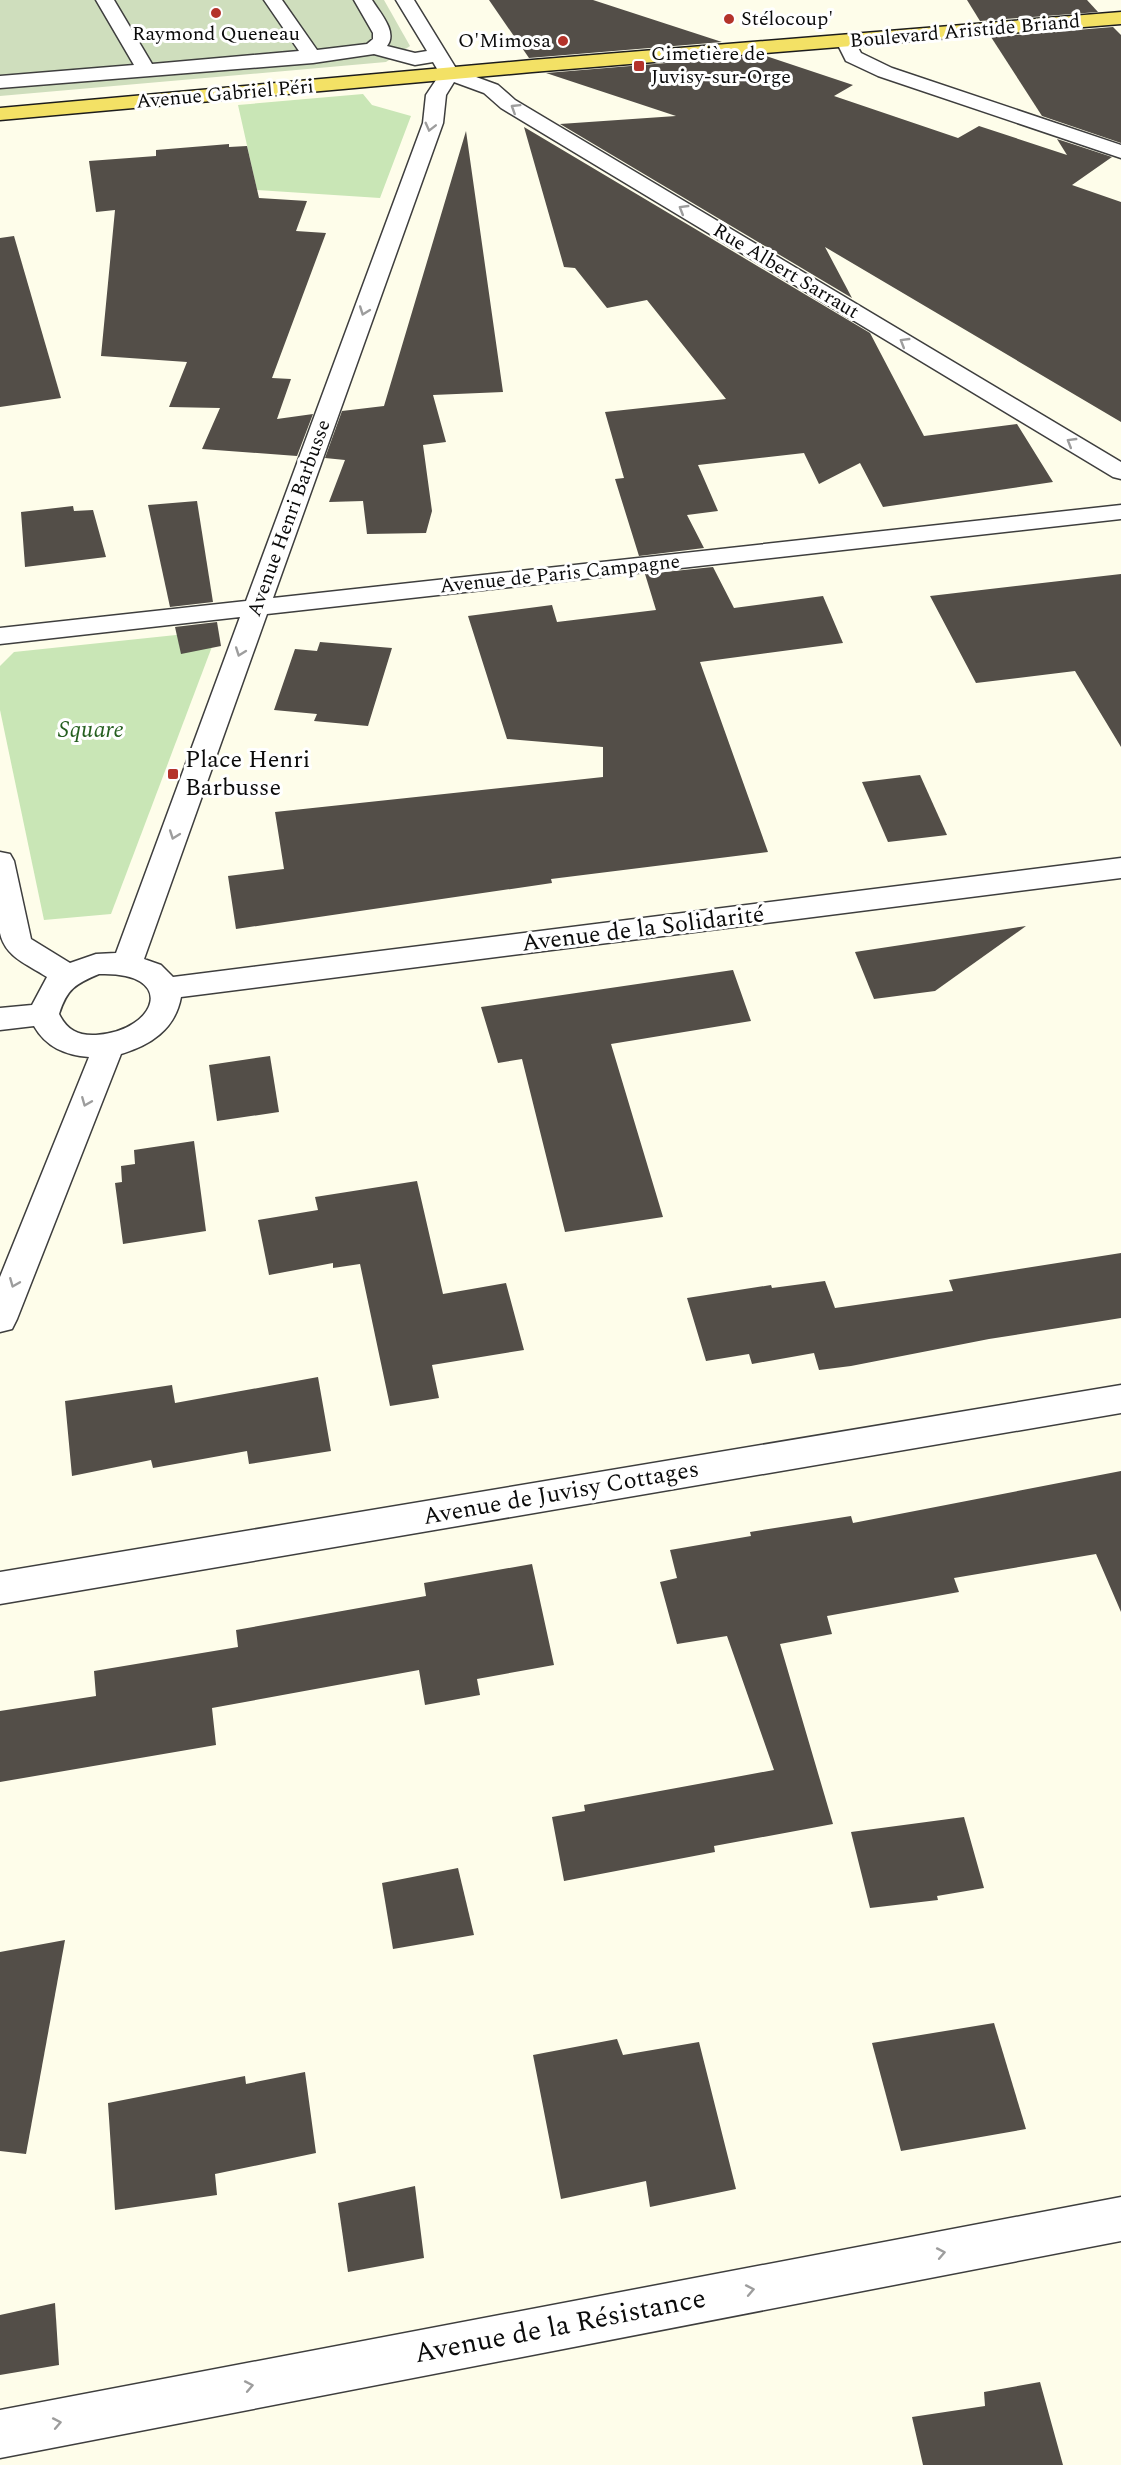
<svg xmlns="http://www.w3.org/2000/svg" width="1121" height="2465" viewBox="0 0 1121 2465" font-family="Spectral,serif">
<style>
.green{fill:#c9e6b6}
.cemetery{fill:#cfdebd}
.building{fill:#534e48}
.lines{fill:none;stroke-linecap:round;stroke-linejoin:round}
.minor-casing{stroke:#3e3e3e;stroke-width:3}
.major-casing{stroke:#1c1c1c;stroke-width:3}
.minor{fill:#fff;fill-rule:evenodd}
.major{fill:#f3e165;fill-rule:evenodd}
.oneway{stroke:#9d9d9d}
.poi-dot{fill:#b4332a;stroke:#fff;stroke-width:2}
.labels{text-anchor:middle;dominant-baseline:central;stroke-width:6;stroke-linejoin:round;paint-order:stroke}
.far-poi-label{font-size:20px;fill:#0b0b0b;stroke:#fff;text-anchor:start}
.far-street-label{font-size:20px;fill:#0b0b0b;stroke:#fff}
.park-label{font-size:24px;font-style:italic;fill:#255f1f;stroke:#fff}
.poi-label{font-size:24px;fill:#0b0b0b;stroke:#fff;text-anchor:start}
.street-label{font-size:24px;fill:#0b0b0b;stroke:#fff}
.near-street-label{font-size:28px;fill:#0b0b0b;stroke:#fff}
</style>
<rect width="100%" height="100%" fill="#fefdea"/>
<g class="green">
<polygon points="363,94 372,105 411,116 380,198 257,190 238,105"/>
<polygon points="195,633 213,644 111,914 44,920 0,710 0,666 14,652"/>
</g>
<polygon class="cemetery" points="0,0 384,0 410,46 386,62 0,96"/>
<g class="building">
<polygon points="489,0 593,0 722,42 529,58"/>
<polygon points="967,0 1087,0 1098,12 980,21"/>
<polygon points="1113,27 1121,35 1121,143 1042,116 991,37"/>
<polygon points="763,55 853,85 834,96 958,138 979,126 1067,155 1057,139 1112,157 1072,185 1121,202 1121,422 825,247 852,298 560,124 676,116 546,73"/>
<polygon points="524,127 870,333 924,436 1017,424 1053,482 883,507 860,463 819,484 804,453 698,465 718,511 687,515 704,548 639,556 615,479 624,478 605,412 726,399 647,300 607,308 575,268 564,267"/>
<polygon points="466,131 503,392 433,395 446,442 423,445 432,511 426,533 367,534 363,501 329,502 345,460 325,458 342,411 384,406"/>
<polygon points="229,144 229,147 247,146 259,198 307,201 296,231 326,233 272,378 291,379 277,419 313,414 297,456 202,449 220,408 169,407 187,362 101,356 115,210 96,212 89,161 156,156 156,150"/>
<polygon points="14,236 61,398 0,407 0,238"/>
<polygon points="197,501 213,602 170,607 148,505"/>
<polygon points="73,506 74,511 93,510 106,557 25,567 21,512"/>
<polygon points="713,567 734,608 823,596 843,643 700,662 768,852 551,879 552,883 236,929 228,876 284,869 275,812 603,777 603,747 507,739 468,616 552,605 557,622 656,610 645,574"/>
<polygon points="1121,574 1121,747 1075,671 976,683 930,596"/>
<polygon points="217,622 221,646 181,654 175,627"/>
<polygon points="320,642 392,648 368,726 314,721 317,714 274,710 295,649 317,651"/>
<polygon points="920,775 947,835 888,842 862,782"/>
<polygon points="1026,926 935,991 874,999 855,952"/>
<polygon points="733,970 751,1021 611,1044 663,1217 565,1232 522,1059 498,1063 481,1007"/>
<polygon points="270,1056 279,1112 217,1121 209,1065"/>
<polygon points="194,1141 206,1231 123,1244 115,1183 122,1182 121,1166 135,1164 134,1150"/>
<polygon points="417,1181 443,1294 506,1283 524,1350 432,1365 439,1398 390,1406 360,1264 333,1268 333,1263 269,1275 258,1220 318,1210 315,1197"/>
<polygon points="1121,1253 1121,1318 989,1339 851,1366 819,1370 814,1353 752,1364 749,1354 706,1361 687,1298 771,1285 772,1288 825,1281 835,1308 953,1291 949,1280"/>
<polygon points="318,1377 331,1451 249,1464 247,1451 153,1468 151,1460 72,1476 65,1401 172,1385 175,1403"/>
<polygon points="1121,1471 1121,1612 1096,1554 954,1578 959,1592 827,1616 832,1634 780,1644 833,1824 714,1846 715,1852 564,1881 552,1817 585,1811 584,1805 774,1770 727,1636 677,1644 660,1582 677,1578 670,1550 751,1536 750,1532 851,1516 853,1523"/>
<polygon points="532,1564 554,1665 477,1679 480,1695 425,1705 419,1670 212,1708 216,1745 0,1782 0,1711 96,1696 94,1671 238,1647 236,1630 426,1596 424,1583"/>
<polygon points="964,1817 984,1888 937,1896 938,1900 870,1908 851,1832"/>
<polygon points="458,1868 474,1935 393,1949 382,1883"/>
<polygon points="65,1940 26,2154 0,2151 0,1952"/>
<polygon points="994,2023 1026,2129 901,2151 872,2043"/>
<polygon points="617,2039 623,2055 699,2042 736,2189 650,2207 646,2181 561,2199 533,2055"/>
<polygon points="305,2072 316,2153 215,2174 217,2195 115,2210 108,2103 245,2076 246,2084"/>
<polygon points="415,2186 424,2258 348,2272 338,2203"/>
<polygon points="55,2303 59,2365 0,2375 0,2315"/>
<polygon points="1040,2382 1063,2465 923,2465 912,2417 985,2406 984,2392"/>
</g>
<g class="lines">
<defs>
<g id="minor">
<path d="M96 0H114L152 64 299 51 264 0H282L317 50 367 44 373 39V33L354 0H372C380 13 398 32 387 46L415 53 427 51 396 0H414L457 70 498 85 515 100 1121 462V479L1113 477 501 108 484 93 454 82 446 95 443 123 273 598 1121 505V519L267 614 144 959 161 965 173 977 1121 858V878L181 997C175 1030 150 1045 121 1054L17 1319 12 1329 0 1332V1277L89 1057C65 1055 46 1047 34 1026L0 1030V1008L32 1005 47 977C27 964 5 957 0 933V852L10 854 14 861 31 939 70 963 96 954 116 953 240 617 0 644V628L246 601 423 123 426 95 440 74 433 62 415 65 374 54 313 63 0 88V76L134 65ZM99 974C178 971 158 1031 96 1035 78 1036 67 1030 59 1014 67 989 75 984 99 974Z"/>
<polygon points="845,35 852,37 861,53 892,68 1121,145 1121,158 878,76 846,61 836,41 838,37"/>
<polygon points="1121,1385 1121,1413 0,1604 0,1572"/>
<polygon points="1121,2197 1121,2241 0,2458 0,2410"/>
</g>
<polygon id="major" points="1121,12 1121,24 532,72 0,120 0,108 532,60"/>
</defs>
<use href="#minor" class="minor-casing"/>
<use href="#major" class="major-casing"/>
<use href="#minor" class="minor"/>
<use href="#major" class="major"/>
</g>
<defs><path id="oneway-chevron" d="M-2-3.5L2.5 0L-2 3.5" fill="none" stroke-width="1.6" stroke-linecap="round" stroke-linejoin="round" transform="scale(1.5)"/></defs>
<g class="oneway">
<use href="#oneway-chevron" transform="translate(515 108) rotate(-148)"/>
<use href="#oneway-chevron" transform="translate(430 127) rotate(104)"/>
<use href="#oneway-chevron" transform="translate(683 209) rotate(-149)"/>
<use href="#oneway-chevron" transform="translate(364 311) rotate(110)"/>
<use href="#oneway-chevron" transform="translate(904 342) rotate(-149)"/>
<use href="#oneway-chevron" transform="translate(1071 442) rotate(-149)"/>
<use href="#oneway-chevron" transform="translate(240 652) rotate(110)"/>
<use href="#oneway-chevron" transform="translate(174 835) rotate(110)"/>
<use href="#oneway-chevron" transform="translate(86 1102) rotate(112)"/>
<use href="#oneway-chevron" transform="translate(14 1283) rotate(112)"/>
<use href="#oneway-chevron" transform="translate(941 2253) rotate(-11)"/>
<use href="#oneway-chevron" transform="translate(750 2290) rotate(-11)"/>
<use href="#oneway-chevron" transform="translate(249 2386) rotate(-11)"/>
<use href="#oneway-chevron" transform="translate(57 2423) rotate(-11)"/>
</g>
<g class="poi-dot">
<circle cx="216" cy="13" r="6"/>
<circle cx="729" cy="19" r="6"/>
<circle cx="563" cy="41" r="6"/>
<rect x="633" y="60" width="12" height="12" rx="3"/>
<rect x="167" y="768" width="12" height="12" rx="3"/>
</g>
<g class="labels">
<g class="far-poi-label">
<text x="741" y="19">Stélocoup'</text>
<text x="216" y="34" text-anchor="middle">Raymond Queneau</text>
<text x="551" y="41" text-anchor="end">O'Mimosa</text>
<text x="651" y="54">Cimetière de<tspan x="651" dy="23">Juvisy-sur-Orge</tspan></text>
</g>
<g class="far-street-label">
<text transform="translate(965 31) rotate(-5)">Boulevard Aristide Briand</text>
<text transform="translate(225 94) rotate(-5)">Avenue Gabriel Péri</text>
<text transform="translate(786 271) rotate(31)">Rue Albert Sarraut</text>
<text transform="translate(289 518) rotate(-70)">Avenue Henri Barbusse</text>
<text transform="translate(560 574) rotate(-6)">Avenue de Paris Campagne</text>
</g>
<g class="park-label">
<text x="91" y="730">Square</text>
</g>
<g class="poi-label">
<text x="185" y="760">Place Henri<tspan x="185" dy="28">Barbusse</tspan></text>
</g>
<g class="street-label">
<text transform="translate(643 929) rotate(-7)">Avenue de la Solidarité</text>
<text transform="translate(561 1493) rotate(-10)">Avenue de Juvisy Cottages</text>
</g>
<g class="near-street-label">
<text transform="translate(560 2326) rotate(-11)">Avenue de la Résistance</text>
</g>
</g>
</svg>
